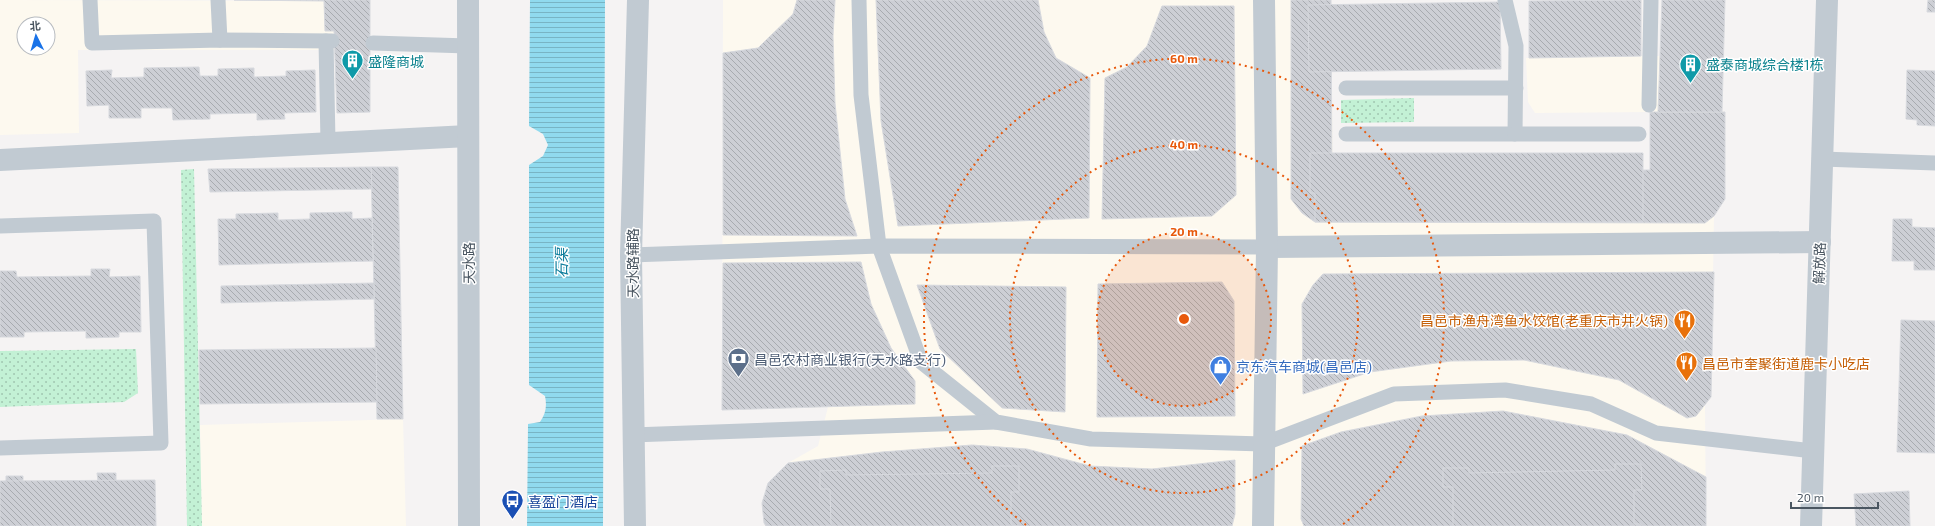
<svg xmlns="http://www.w3.org/2000/svg" width="1935" height="526" viewBox="0 0 1935 526" font-family="'Exo 2','Noto Sans SC',sans-serif">
<style>
.commercial{fill:#fdf9ef;fill-rule:evenodd}
.green{fill:url(#green-dots)}
.water{fill:url(#water-rules)}
.building{fill:url(#building-back-hatch);stroke:#d7d9de}
.lines{fill:none;stroke-linecap:round;stroke-linejoin:round}
.service{stroke:#c1cad2;stroke-width:15}
.minor{stroke:#c1cad2;stroke-width:22}
.tertiary{stroke:#c1cad2;stroke-width:22}
.ring{fill:none;stroke:#e8590c;stroke-width:2;stroke-dasharray:2 4}
.labels{text-anchor:middle;dominant-baseline:central;stroke-width:3;stroke-linejoin:round;paint-order:stroke}
.culture-label{font-size:14px;fill:#0d838f;stroke:#fff;text-anchor:start}
.street-label{font-size:14px;fill:#4a5661;stroke:#fff}
.food-label{font-size:14px;fill:#c56008;stroke:#fff;text-anchor:end}
.service-label{font-size:14px;fill:#4e5e75;stroke:#fff;text-anchor:start}
.shop-label{font-size:14px;fill:#366cbe;stroke:#fff;text-anchor:start}
.transit-label{font-size:14px;fill:#164399;stroke:#fff;text-anchor:start}
.water-label{font-size:15px;font-style:italic;fill:#0c7c9b;stroke:#fff}
.centre{fill:#e8590c;stroke:#fff;stroke-width:2}
.ring-label{font-size:12px;text-anchor:middle;font-weight:bold;fill:#e8590c;stroke:#fff;stroke-width:3;stroke-linejoin:round;paint-order:stroke}
</style>
<defs>
<pattern id="green-dots" width="8" height="8" patternUnits="userSpaceOnUse"><rect width="8" height="8" fill="#c3f1d5"/><path d="M2 2h.1M6 6h.1" fill="none" stroke="#a0c6b0" stroke-width="1.8" stroke-linecap="round"/></pattern>
<pattern id="water-rules" width="6" height="5" patternUnits="userSpaceOnUse"><rect width="6" height="5" fill="#90daee"/><path d="M0 2.5h6" fill="none" stroke="#78b4c4"/></pattern>
<pattern id="building-back-hatch" width="6" height="6" patternUnits="userSpaceOnUse"><rect width="6" height="6" fill="#cdcfd5"/><path d="M-1 5l2 2M0 0l6 6M5-1l2 2" fill="none" stroke="#a8abb0"/></pattern>
</defs>
<rect width="100%" height="100%" fill="#f5f3f3"/>
<g class="commercial">
<path d="M0 0 324 1 325 31H334L335 50H78L79 133 0 135ZM24 24H48V48H24Z"/>
<polygon points="723,0 1331,0 1333,171 1650,170 1650,112 1535,113 1528,102 1526,58 1660,56 1662,0 1725,0 1722,111 1725,112 1725,199 1714,216 1711,397 1705,404 1706,526 766,526 764,523 762,503 768,483 788,463 818,446 828,407 722,410"/>
<polygon points="403,419 406,526 202,526 200,425"/>
</g>
<g class="green">
<polygon points="1414,98 1414,122 1341,123 1341,100"/>
<polygon points="194,169 202,526 187,526 181,170"/>
<polygon points="136,349 138,393 124,402 0,407 0,351"/>
</g>
<path class="water" d="M530 0H605L603 526H527L528 424 540 422C546 413 547 406 545 396L529 385V165L543 156 548 145 543 134 529 126Z"/>
<g class="building">
<polygon points="234,0 370,0 370,112 337,113 334,31 325,31 324,1"/>
<polygon points="797,0 835,0 833,36 835,103 845,199 857,236 723,235 723,53 758,48 793,14"/>
<polygon points="876,0 1038,0 1044,32 1056,58 1090,78 1089,218 898,226 881,121"/>
<polygon points="1291,0 1331,0 1332,171 1650,170 1650,112 1725,112 1725,199 1714,216 1705,223 1315,222 1302,213 1291,199"/>
<polygon points="1641,0 1641,56 1529,58 1529,1"/>
<polygon points="1662,0 1725,0 1722,112 1658,112"/>
<polygon points="1928,0 1935,0 1935,12 1927,12"/>
<polygon points="1500,2 1501,69 1309,72 1308,5"/>
<polygon points="1162,6 1234,6 1236,195 1212,216 1102,219 1105,78 1127,67 1147,46"/>
<polygon points="199,67 200,76 218,76 218,69 254,68 254,77 286,76 286,71 315,70 316,112 284,113 285,119 257,120 257,113 210,114 210,119 173,120 172,108 141,108 141,118 109,118 109,105 87,106 86,71 112,70 111,78 144,77 144,68"/>
<polygon points="1907,70 1935,71 1935,126 1917,125 1917,120 1906,119"/>
<polygon points="1310,153 1643,153 1643,222 1315,222 1315,193 1310,193"/>
<polygon points="371,167 398,167 403,419 377,419"/>
<polygon points="371,167 372,189 210,192 208,169"/>
<polygon points="352,212 352,219 372,218 373,261 219,265 218,219 236,219 236,214 278,213 278,220 310,219 310,213"/>
<polygon points="1893,219 1912,219 1912,227 1935,228 1935,270 1914,270 1914,261 1892,261"/>
<polygon points="861,262 871,304 891,348 915,381 915,404 722,410 723,263"/>
<polygon points="91,269 110,269 109,277 140,276 141,332 119,332 119,337 86,338 86,331 24,332 24,337 0,337 0,271 16,271 17,277 91,276"/>
<polygon points="1714,272 1711,397 1696,416 1687,418 1619,380 1524,360 1451,361 1370,372 1303,394 1302,304 1313,285 1323,274"/>
<polygon points="1222,282 1234,301 1235,416 1097,417 1098,284"/>
<polygon points="374,283 374,299 221,303 221,286"/>
<polygon points="917,285 1066,287 1065,412 1002,408 940,349"/>
<polygon points="1901,320 1935,321 1935,453 1897,452"/>
<polygon points="376,348 377,402 200,404 199,350"/>
<polygon points="1503,411 1627,435 1706,477 1706,526 1304,526 1301,519 1302,446 1341,432 1422,416"/>
<polygon points="972,445 1027,449 1090,466 1152,469 1235,460 1235,514 1232,526 766,526 764,523 762,503 768,483 788,463 882,452"/>
<polygon points="1615,464 1641,464 1642,490 1634,490 1634,524 1641,524 1641,526 1453,526 1453,487 1443,487 1443,468 1469,468 1469,473 1615,470"/>
<polygon points="992,466 1019,466 1019,492 1011,492 1011,525 1019,526 831,526 830,489 820,489 820,471 846,470 846,475 992,473"/>
<polygon points="97,473 116,473 116,481 147,481 148,526 0,526 0,482 6,481 6,476 23,476 23,482 98,481"/>
<polygon points="155,480 156,526 0,526 0,481"/>
<polygon points="1909,491 1910,526 1856,526 1854,494"/>
</g>
<g class="lines">
<g class="service">
<polyline points="90,0 92,43 220,40 332,41"/>
<polyline points="218,0 220,40"/>
<polyline points="859,0 861,95 879,246 921,362 996,422 1091,439 1263,444 1394,394 1505,390 1591,404 1656,433 1813,451"/>
<polyline points="326,41 328,142"/>
<polyline points="373,43 468,46"/>
<polyline points="1346,88 1516,88"/>
<polyline points="1649,105 1651,0"/>
<polyline points="1346,134 1515,134 1516,46 1505,0"/>
<polyline points="1515,134 1639,134"/>
<polyline points="1822,159 1935,163"/>
<polyline points="0,226 154,221 161,443 0,448"/>
<polyline points="631,255 879,246 1267,247"/>
<polyline points="632,435 996,422"/>
</g>
<g class="minor">
<polyline points="0,160 468,136"/>
<polyline points="1267,247 1820,242"/>
<polyline points="1263,526 1267,247 1264,0"/>
</g>
<g class="tertiary">
<polyline points="468,0 469,526"/>
<polyline points="635,526 631,255 638,0"/>
<polyline points="1811,526 1827,0"/>
</g>
</g>
<circle cx="1184" cy="319" r="87" fill="#e8590c" fill-opacity=".12"/>
<g class="ring">
<circle cx="1184" cy="319" r="87"/>
<circle cx="1184" cy="319" r="174"/>
<path d="M1026 525A260 260 0 1 1 1342 525"/>
</g>
<defs>
<symbol id="building-pin" viewBox="-11 -11 22 30"><path d="M0 17L-7.5 6A9.5 9.5 0 1 1 7.5 6Z" fill="#0f9aa8" stroke="#fff"/><path d="M-4-6H4V6H1V3H-1V6H-4ZM-2.5-4.3h1.7v1.8h-1.7ZM.8-4.3h1.7v1.8H.8ZM-2.5-1h1.7V.8h-1.7ZM.8-1h1.7V.8H.8Z" fill="#fff"/></symbol>
<symbol id="restaurant-pin" viewBox="-11 -11 22 30"><path d="M0 17L-7.5 6A9.5 9.5 0 1 1 7.5 6Z" fill="#e8710a" stroke="#fff"/><path d="M-5-6h1v4h1v-4h1v4h1v-4h1v5L-1.5 .5V6h-2V.5L-5-1ZM5-6V6H3V1.5H1.5Q1.5-4 5-6Z" fill="#fff"/></symbol>
<symbol id="bank-pin" viewBox="-11 -11 22 30"><path d="M0 17L-7.5 6A9.5 9.5 0 1 1 7.5 6Z" fill="#5c6f8a" stroke="#fff"/><path d="M-6-4H6V4H-6ZM0-2.3a2.3 2.3 0 1 0 0 4.6a2.3 2.3 0 1 0 0-4.6Z" fill="#fff"/></symbol>
<symbol id="shop-pin" viewBox="-11 -11 22 30"><path d="M0 17L-7.5 6A9.5 9.5 0 1 1 7.5 6Z" fill="#3f7fe0" stroke="#fff"/><path d="M-5-2.5h2.3a2.7 3.5 0 0 1 5.4 0H5L5.5 6h-11ZM-1.5-2.5h3a1.5 2.3 0 0 0-3 0Z" fill="#fff"/></symbol>
<symbol id="bus-pin" viewBox="-11 -11 22 30"><path d="M0 17L-7.5 6A9.5 9.5 0 1 1 7.5 6Z" fill="#1a4fb4" stroke="#fff"/><path d="M-5-6H5V4H4V6H2V4H-2V6H-4V4H-5ZM-3.5-4V0h7V-4ZM-3.5 1.2v1.5H-2V1.2ZM2 1.2v1.5H3.5V1.2Z" fill="#fff"/></symbol>
</defs>
<g fill-rule="evenodd">
<use href="#building-pin" x="340" y="48" width="25" height="34"/>
<use href="#building-pin" x="1678" y="52" width="25" height="34"/>
<use href="#restaurant-pin" x="1672" y="308" width="25" height="34"/>
<use href="#bank-pin" x="726" y="346" width="25" height="34"/>
<use href="#restaurant-pin" x="1674" y="350" width="25" height="34"/>
<use href="#shop-pin" x="1208" y="354" width="25" height="34"/>
<use href="#bus-pin" x="500" y="488" width="25" height="34"/>
</g>
<g class="labels">
<g class="culture-label">
<text x="368" y="61">盛隆商城</text>
<text x="1706" y="64">盛泰商城综合楼1栋</text>
</g>
<g class="street-label">
<text transform="translate(468 263) rotate(-90)">天水路</text>
<text transform="translate(632 263) rotate(-90)">天水路辅路</text>
<text transform="translate(1819 263) rotate(-88)">解放路</text>
</g>
<g class="food-label">
<text x="1668" y="320">昌邑市渔舟湾鱼水饺馆(老重庆市井火锅)</text>
<text x="1702" y="363" text-anchor="start">昌邑市奎聚街道鹿卡小吃店</text>
</g>
<g class="service-label">
<text x="754" y="359">昌邑农村商业银行(天水路支行)</text>
</g>
<g class="shop-label">
<text x="1236" y="366">京东汽车商城(昌邑店)</text>
</g>
<g class="transit-label">
<text x="528" y="501">喜盈门酒店</text>
</g>
<g class="water-label">
<text transform="translate(561 263) rotate(-90)">石渠</text>
</g>
</g>
<circle cx="1184" cy="319" r="6" class="centre"/>
<g class="ring-label">
<text x="1184" y="63">60 m</text>
<text x="1184" y="149">40 m</text>
<text x="1184" y="236">20 m</text>
</g>
<g transform="translate(36 36) rotate(355)"><circle r="19" fill="#ffffff" stroke="#b7bbc0"/>
<path d="M0-3L7 15L0 10L-7 15Z" fill="#1a73e8"/>
<text y="-6" font-size="11" font-weight="bold" text-anchor="middle" fill="#4a5661">北</text>
</g>
<path d="M1791 502v6h87v-6" fill="none" stroke="#4a5661" stroke-width="2"/>
<text x="1797" y="502" font-size="12" fill="#4a5661" stroke="#ffffff" stroke-width="3" paint-order="stroke">20 m</text>
</svg>
